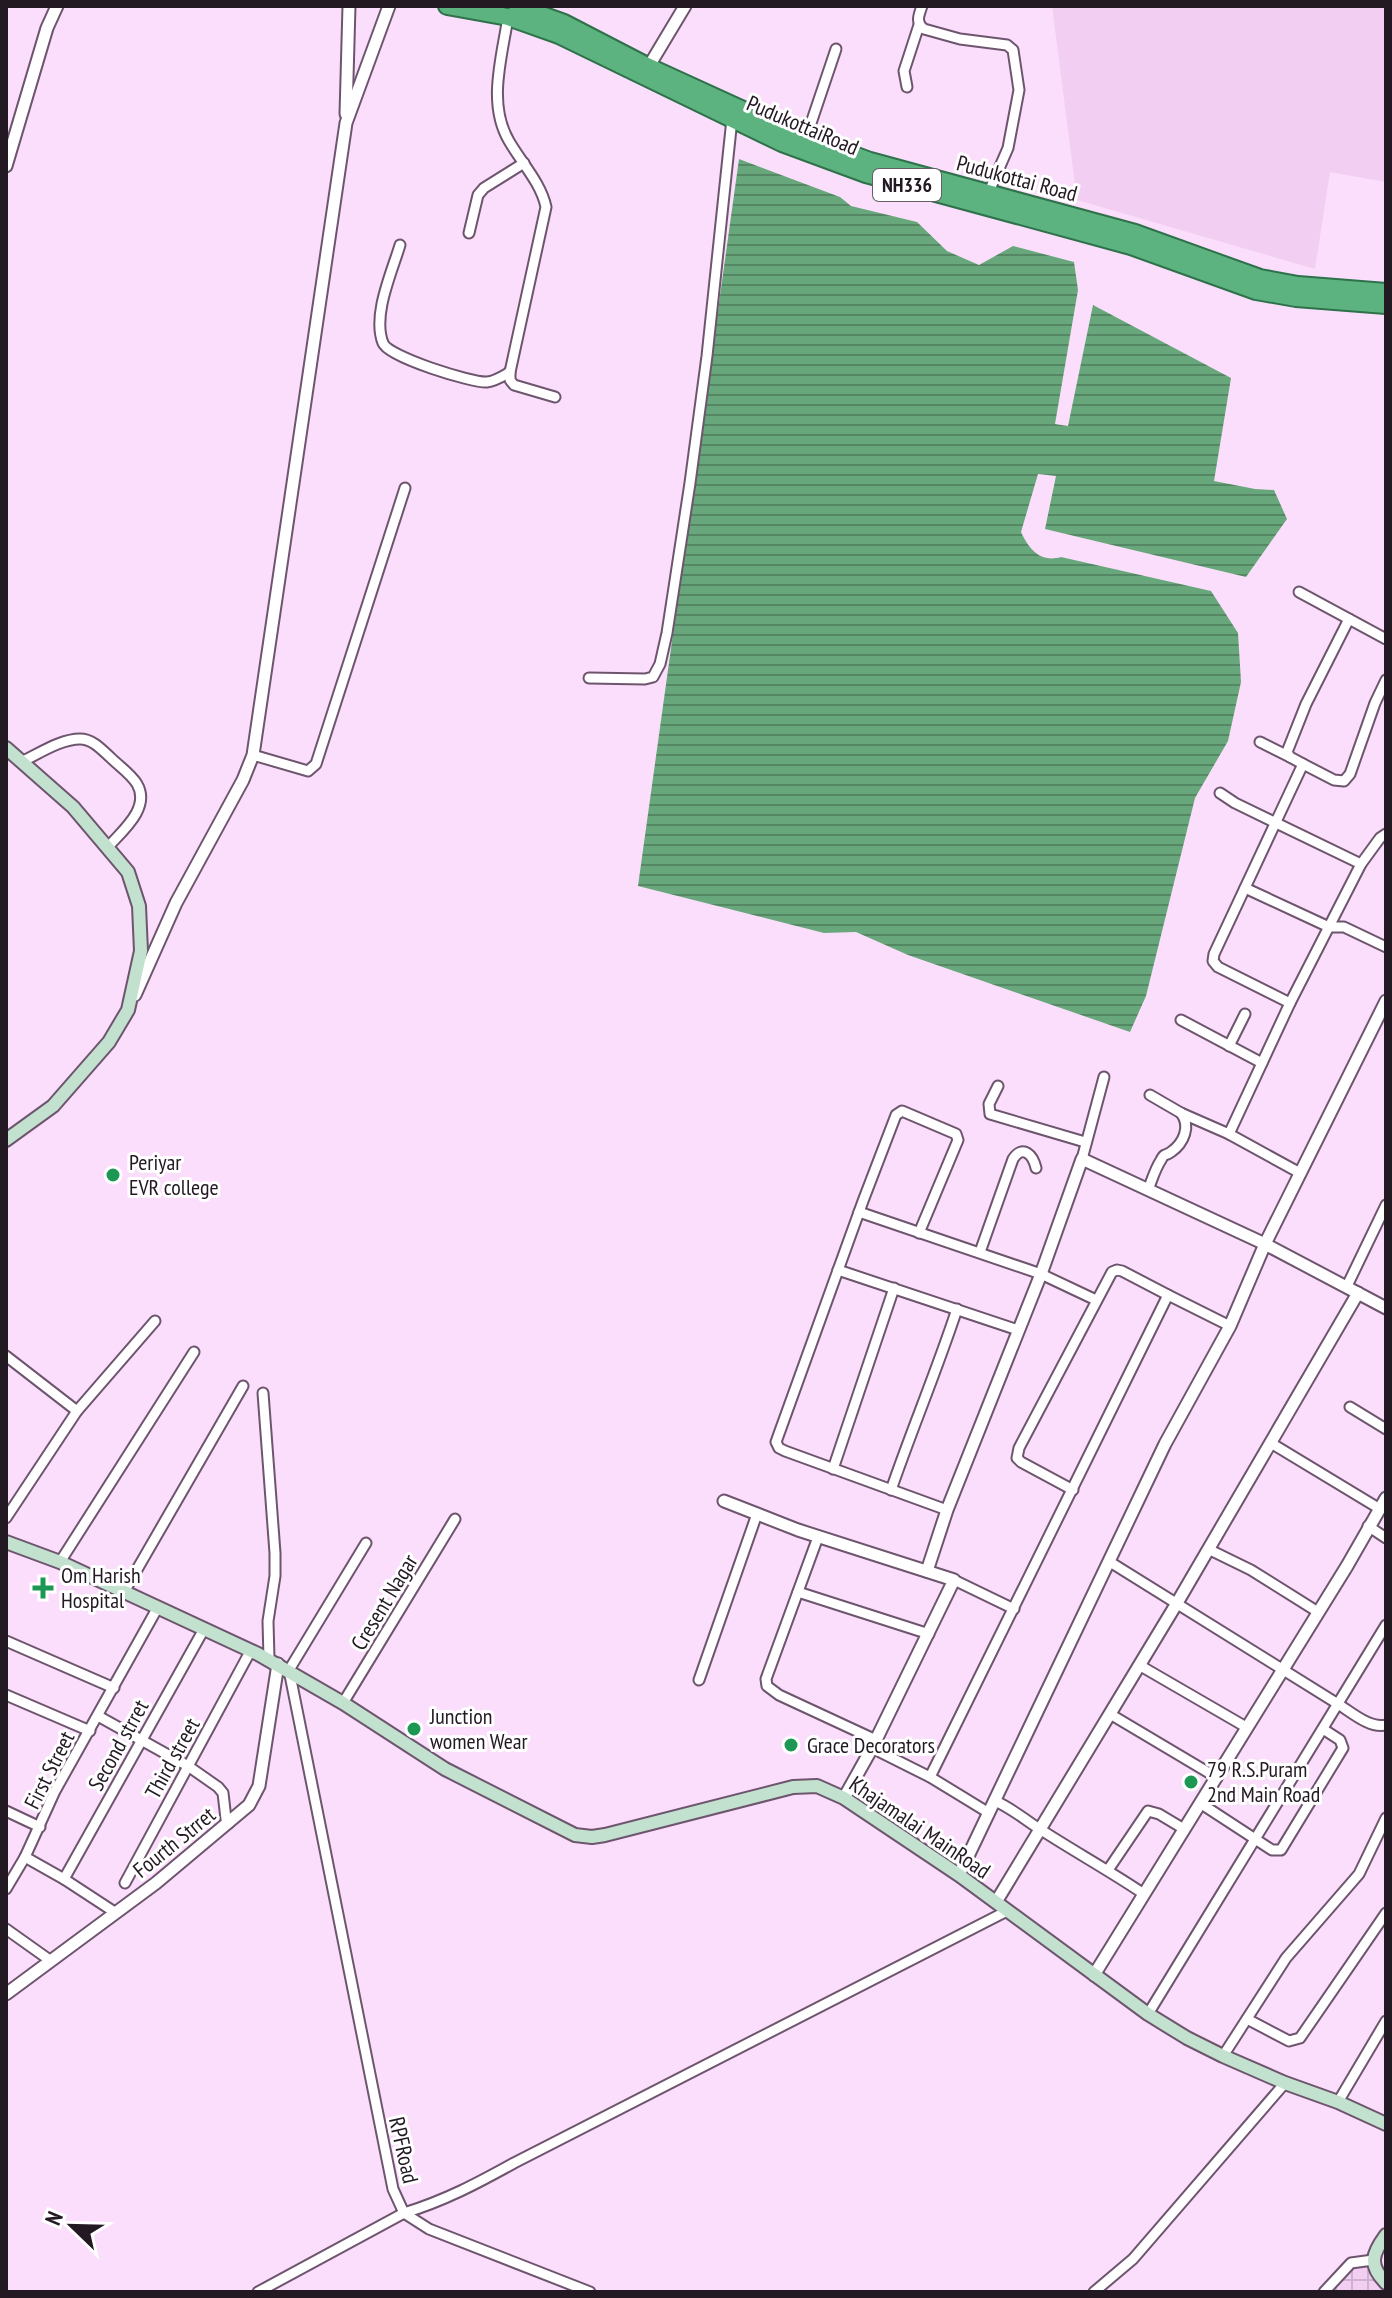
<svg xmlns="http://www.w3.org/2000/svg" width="1392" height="2298" viewBox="0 0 1392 2298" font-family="'PT Sans Narrow',sans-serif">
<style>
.built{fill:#f2cff2}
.industrial{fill:url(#industrial-grid)}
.water{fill:url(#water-rules)}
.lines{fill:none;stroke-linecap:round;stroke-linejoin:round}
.minor-casing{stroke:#6e556e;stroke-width:13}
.tertiary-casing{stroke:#6e556e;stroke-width:15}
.secondary-casing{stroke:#6e556e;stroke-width:16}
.trunk-casing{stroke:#2e714a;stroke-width:20}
.minor{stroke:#fff;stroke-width:9}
.tertiary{stroke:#fff;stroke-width:11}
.secondary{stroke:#c2e2cf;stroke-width:12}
.trunk{stroke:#5cb37f;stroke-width:16}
.poi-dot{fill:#1d9754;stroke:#fff;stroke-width:3}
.labels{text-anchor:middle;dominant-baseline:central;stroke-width:6;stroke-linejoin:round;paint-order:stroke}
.shield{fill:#fff;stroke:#655e65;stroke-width:2}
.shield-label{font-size:20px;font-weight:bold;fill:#231923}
.street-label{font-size:22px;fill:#231923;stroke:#fff}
.poi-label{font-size:22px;fill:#231923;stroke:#fff;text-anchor:start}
</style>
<defs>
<pattern id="industrial-grid" width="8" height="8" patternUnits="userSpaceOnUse" patternTransform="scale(2)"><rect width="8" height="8" fill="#f2cff2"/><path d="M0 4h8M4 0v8" fill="none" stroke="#cfb1cf"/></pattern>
<pattern id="water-rules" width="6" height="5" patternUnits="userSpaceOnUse" patternTransform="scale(2)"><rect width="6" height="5" fill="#68a77b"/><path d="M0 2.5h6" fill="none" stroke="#558764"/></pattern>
</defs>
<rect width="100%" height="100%" fill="#fbdefb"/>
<polygon class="built" points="1052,6 1386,6 1386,182 1330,172 1315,269 1077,200"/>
<polygon class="industrial" points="1349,2255 1386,2283 1386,2292 1316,2292"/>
<path class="water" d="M739 159 840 197 851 206 917 222 947 251 979 265 1013 246 1074 262 1078 290 1055 424 1068 426 1093 305 1231 378 1214 481 1255 489 1274 490 1287 519 1246 577 1045 529 1056 476 1038 474 1021 532C1029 549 1040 563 1061 557L1211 591 1238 633 1241 682 1228 741 1195 798 1146 996 1130 1032 908 955 856 932 824 933 638 886Z"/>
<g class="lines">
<defs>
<g id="minor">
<path d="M922 6C919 15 915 22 924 29L960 39 1007 45 1013 50 1019 90 1008 148 988 194"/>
<path d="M508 17C502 57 487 104 509 141 521 162 541 183 546 207L510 372V380L514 385 555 397"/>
<polyline points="907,87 904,71 919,25"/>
<polyline points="806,138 836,49"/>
<polyline points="469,233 478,195 484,188 524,163"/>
<path d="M400 245C392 272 372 315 383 343 388 357 472 383 487 382 496 381 503 376 510 372"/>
<polyline points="1299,592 1349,619"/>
<polyline points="589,678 645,679 653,677 660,664 667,633 690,483 707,356 732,119"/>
<polyline points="1260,742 1290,757"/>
<polyline points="253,755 308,771 316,764 405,488"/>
<path d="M23 761C40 753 61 739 80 739 93 739 102 750 111 758 119 766 131 774 137 784 151 808 122 831 108 847"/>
<polyline points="1303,764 1290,757 1287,752 1306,704 1349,619 1386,639"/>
<polyline points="1220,793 1235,803 1361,864 1290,1003 1229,1134"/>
<polyline points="1361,864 1380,838 1386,834"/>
<polyline points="1245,888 1329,927 1344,927 1386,947"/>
<polyline points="1290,1003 1218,967 1213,961 1214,954 1303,764 1334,780 1344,781 1350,774 1375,703 1386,680"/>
<polyline points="1181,1020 1262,1063"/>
<polyline points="1229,1046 1245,1014"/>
<polyline points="998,1086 989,1104 990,1114 1085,1142"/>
<polyline points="1150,1095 1181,1113 1229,1134 1300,1173"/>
<polyline points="1082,1159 1104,1077"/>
<path d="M1148 1190C1152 1180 1155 1169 1161 1160 1165 1152 1164 1157 1171 1152 1184 1143 1191 1126 1181 1113"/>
<polyline points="859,1212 1041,1274 1096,1300"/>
<polyline points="919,1233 958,1140 956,1134 902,1111 896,1115 863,1201 776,1442 779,1448 785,1451 947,1510"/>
<path d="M980 1252 1013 1159C1023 1144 1033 1155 1036 1168"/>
<polyline points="838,1270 1018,1330"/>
<polyline points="1347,1286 1386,1205"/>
<polyline points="6,1356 77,1411"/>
<polyline points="263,1393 275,1553 275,1576 268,1621 269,1659"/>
<polyline points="1350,1407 1386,1429"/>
<polyline points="1271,1443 1380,1509"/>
<polyline points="833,1469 894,1288"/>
<path d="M891 1490C912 1429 937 1370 957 1309"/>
<polyline points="1073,1490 1021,1462 1017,1458 1019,1448 1112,1272 1117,1270 1122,1271 1168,1295"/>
<polyline points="6,1518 77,1411 155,1321"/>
<polyline points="1368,1526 1386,1538"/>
<polyline points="818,1537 766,1679 767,1686 779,1695 876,1740"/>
<path d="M366 1543 289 1670 393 2189 404 2213C444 2201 478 2183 514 2163L1007 1911"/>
<polyline points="1208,1549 1251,1570 1318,1612"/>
<polyline points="60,1562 194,1352"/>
<path d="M1110 1562 1338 1704C1351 1712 1370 1729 1386 1725"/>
<polyline points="954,1580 1014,1609"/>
<polyline points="124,1592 243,1386"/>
<polyline points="798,1592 929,1634"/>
<polyline points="6,1641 114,1688"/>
<polyline points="1139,1665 1246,1727"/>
<polyline points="699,1680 757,1514"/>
<polyline points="6,1695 90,1731"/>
<polyline points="343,1703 455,1519"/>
<polyline points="1110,1714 1216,1777"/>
<polyline points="98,1716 188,1766 218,1787 223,1793 226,1819 229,1823"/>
<polyline points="872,1748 930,1777 989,1813"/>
<polyline points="930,1777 1168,1295 1230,1326"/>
<path d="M995 1801C1009 1807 1019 1815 1032 1824 1068 1848 1107 1869 1144 1894"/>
<polyline points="1200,1803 1272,1850 1281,1850 1343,1748 1340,1740 1323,1729"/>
<polyline points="6,1811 40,1827"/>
<polyline points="1108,1870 1148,1811 1159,1814 1184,1829"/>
<polyline points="64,1879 204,1629"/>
<polyline points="125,1883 251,1650"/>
<polyline points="6,1889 25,1857"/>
<polyline points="116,1913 64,1879 25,1857 55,1791 158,1607"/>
<polyline points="6,1929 51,1961"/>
<polyline points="1148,2014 1386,1625"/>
<polyline points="1247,2019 1289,2041 1300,2038 1386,1913"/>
<polyline points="1223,2056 1286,1958 1359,1874 1386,1818"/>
<polyline points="1338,2102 1386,2021"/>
<polyline points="258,2292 404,2213 429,2229 590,2292"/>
<polyline points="1094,2292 1133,2259 1285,2083"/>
<polyline points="1324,2292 1351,2263 1373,2260"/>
</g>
<g id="tertiary">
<polyline points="646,71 685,6"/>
<polyline points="346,114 349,6"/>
<polyline points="6,166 47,28 57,6"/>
<polyline points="135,995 176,903 243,780 253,755 346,123 389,6"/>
<polyline points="724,1501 798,1530 954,1580 872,1748 844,1798"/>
<polyline points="927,1571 947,1510 1041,1274 1082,1159 1265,1244 1386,1001"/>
<polyline points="959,1875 1165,1444 1230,1326 1265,1244 1386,1308"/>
<polyline points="996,1902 1177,1603 1358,1293"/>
<polyline points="1094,1975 1347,1566 1386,1498"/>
<polyline points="6,1994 156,1883 249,1805 259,1786 278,1664"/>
</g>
<g id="secondary">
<polyline points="6,748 73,807 128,872 139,906 141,951 128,1010 109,1042 53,1106 6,1140"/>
<polyline points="6,1542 60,1562 258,1654 343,1703 445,1769 575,1835 592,1837 605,1835 793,1787 817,1786 844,1798 959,1875 1148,2014 1187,2038 1223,2056 1285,2083 1338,2102 1386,2124"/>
<path d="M1386 2235C1372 2254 1368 2265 1386 2283"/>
</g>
<g id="trunk">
<polyline points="447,6 508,17 559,35 782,143 866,174 1131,246 1256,291 1296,298 1386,305"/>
<polyline points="517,6 564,23 647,66 787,130 870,161 1135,233 1260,278 1298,285 1386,292"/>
</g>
</defs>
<use href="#minor" class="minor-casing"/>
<use href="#tertiary" class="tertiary-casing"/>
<use href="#secondary" class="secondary-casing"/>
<use href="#trunk" class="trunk-casing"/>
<use href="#minor" class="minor"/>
<use href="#tertiary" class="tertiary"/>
<use href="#secondary" class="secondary"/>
<use href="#trunk" class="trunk"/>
</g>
<g class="poi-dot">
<circle cx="113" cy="1175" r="8"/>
<path d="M39 1576h8v8h8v8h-8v8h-8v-8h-8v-8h8z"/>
<circle cx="414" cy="1729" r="8"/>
<circle cx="791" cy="1745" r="8"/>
<circle cx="1191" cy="1782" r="8"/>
</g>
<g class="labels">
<rect class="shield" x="873" y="169" width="68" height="32" rx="6"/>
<g class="shield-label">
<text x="907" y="185">NH336</text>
</g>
<g class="street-label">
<text transform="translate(803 125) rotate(23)">PudukottaiRoad</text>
<text transform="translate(1017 178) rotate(15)">Pudukottai Road</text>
<text transform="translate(384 1602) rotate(-59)">Cresent Nagar</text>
<text transform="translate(118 1745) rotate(-61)">Second strret</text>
<text transform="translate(172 1758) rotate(-61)">Third street</text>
<text transform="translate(49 1770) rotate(-63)">First Street</text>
<text transform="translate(920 1827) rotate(34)">Khajamalai MainRoad</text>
<text transform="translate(174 1842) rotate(-39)">Fourth Strret</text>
<text transform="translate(404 2150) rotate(77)">RPFRoad</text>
</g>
<g class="poi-label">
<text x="129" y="1162">Periyar<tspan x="129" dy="25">EVR college</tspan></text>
<text x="61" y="1575">Om Harish<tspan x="61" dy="25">Hospital</tspan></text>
<text x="430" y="1716">Junction<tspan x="430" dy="25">women Wear</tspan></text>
<text x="807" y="1745">Grace Decorators</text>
<text x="1207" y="1769">79 R.S.Puram<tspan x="1207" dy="25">2nd Main Road</tspan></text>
</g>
</g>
<rect width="1392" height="2298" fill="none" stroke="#231923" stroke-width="16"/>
<g transform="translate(72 2226) rotate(293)" stroke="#ffffff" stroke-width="6" paint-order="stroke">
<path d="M0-6L14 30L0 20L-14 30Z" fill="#231923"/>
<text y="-12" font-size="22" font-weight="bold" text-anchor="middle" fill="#231923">N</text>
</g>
</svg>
